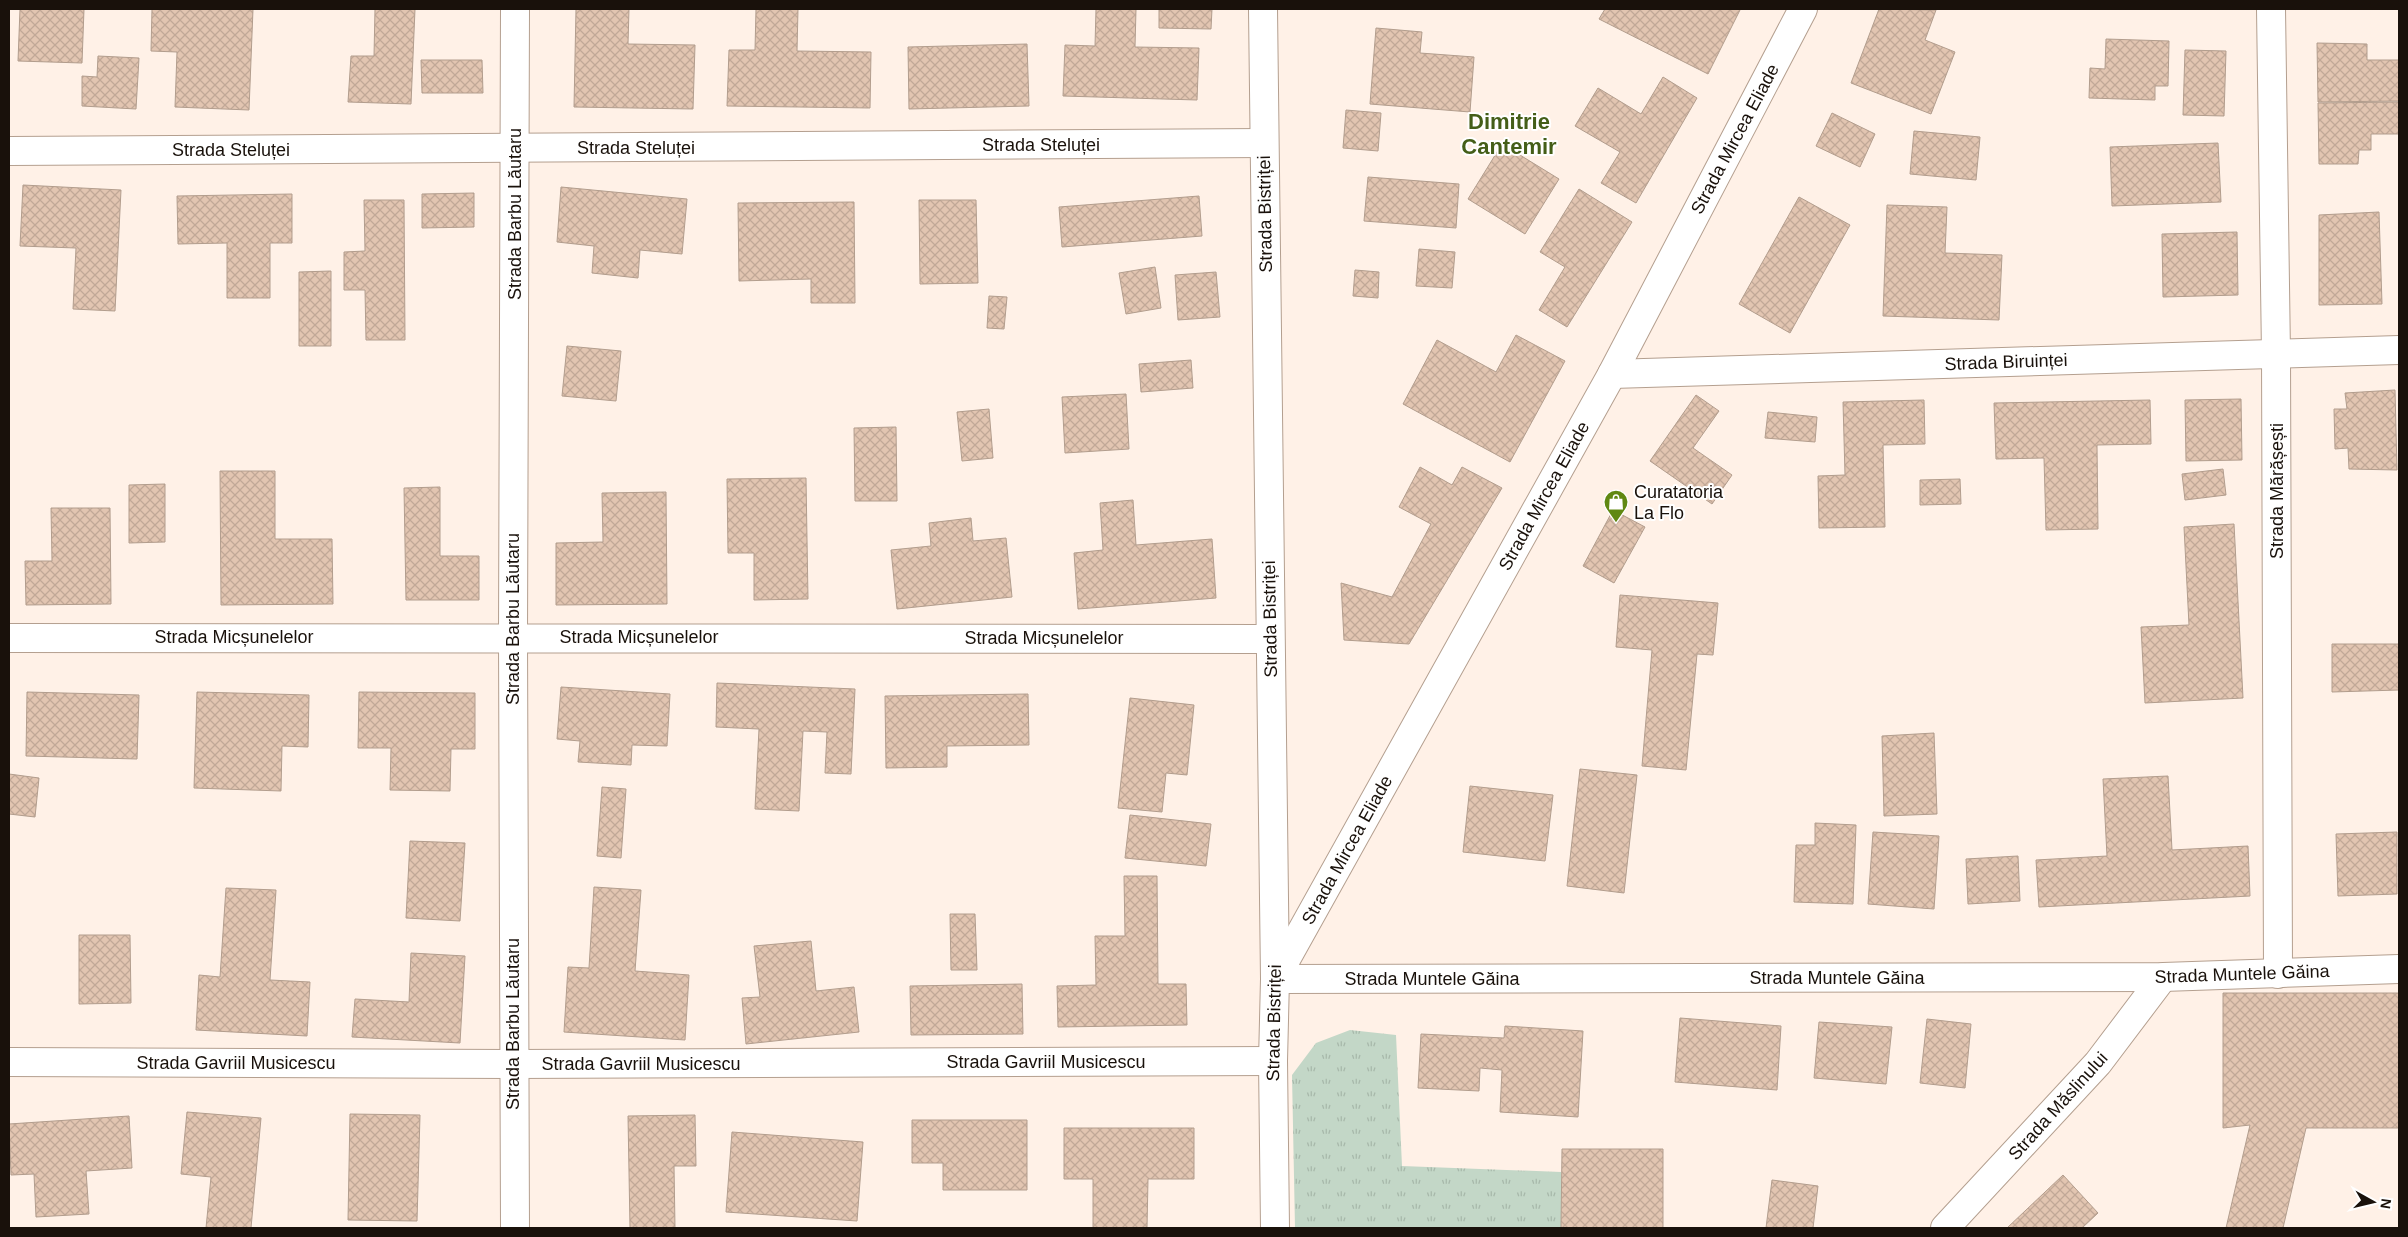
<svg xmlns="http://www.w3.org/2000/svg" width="2408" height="1237" viewBox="0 0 2408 1237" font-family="Helvetica,sans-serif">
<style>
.grass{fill:url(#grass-tufts)}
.building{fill:url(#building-cross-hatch);stroke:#b29d8d}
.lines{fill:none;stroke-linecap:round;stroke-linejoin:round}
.minor-casing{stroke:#b49f8f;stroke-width:30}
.minor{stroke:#fff;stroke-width:28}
.labels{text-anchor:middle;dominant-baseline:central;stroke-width:4;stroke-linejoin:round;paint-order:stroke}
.street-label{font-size:18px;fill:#19110b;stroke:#fff}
.poi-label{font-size:18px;fill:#19110b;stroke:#fff;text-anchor:start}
.district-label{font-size:22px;font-weight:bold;fill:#445e18;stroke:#fff}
</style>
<defs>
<pattern id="grass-tufts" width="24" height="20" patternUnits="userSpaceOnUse" patternTransform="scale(1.25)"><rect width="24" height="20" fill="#c3d7c7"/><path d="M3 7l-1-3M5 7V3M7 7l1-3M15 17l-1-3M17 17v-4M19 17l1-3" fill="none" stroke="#a7b8aa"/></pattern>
<pattern id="building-cross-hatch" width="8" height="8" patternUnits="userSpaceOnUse" patternTransform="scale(1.25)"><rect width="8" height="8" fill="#e2c5b1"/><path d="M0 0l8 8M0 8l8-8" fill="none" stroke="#c1a897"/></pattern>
</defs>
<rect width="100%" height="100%" fill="#fff1e7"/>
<polygon class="grass" points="1350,1030 1396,1035 1402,1166 1561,1172 1561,1228 1295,1228 1292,1075 1316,1043"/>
<g class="building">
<polygon points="20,9 84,9 82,63 18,61"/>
<polygon points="152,9 253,9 249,110 175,107 177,52 151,51"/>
<polygon points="375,9 415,9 411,104 348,102 351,56 374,56"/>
<polygon points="576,9 629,9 628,44 695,45 693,109 574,107"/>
<polygon points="756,9 798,9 797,51 871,52 870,108 727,106 729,50 755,50"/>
<polygon points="1096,9 1136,9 1135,47 1199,48 1197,100 1063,96 1065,45 1095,46"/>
<polygon points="1159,9 1212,9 1211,29 1159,28"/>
<polygon points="1605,9 1737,9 1740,10 1708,74 1599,19"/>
<polygon points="1879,9 1936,10 1925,40 1955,52 1931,114 1851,83"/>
<polygon points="1376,28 1422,32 1420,53 1474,57 1470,112 1370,104"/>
<polygon points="2106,39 2169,41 2168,86 2155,86 2155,100 2089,98 2090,68 2105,69"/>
<polygon points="2317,43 2367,44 2367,60 2399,60 2399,101 2318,102"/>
<polygon points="1027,44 1029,106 909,109 908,47"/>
<polygon points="2185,50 2226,51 2224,116 2183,115"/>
<polygon points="98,56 139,58 136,109 82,106 82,76 97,77"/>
<polygon points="421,60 482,60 483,93 422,93"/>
<polygon points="1663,77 1697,98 1636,203 1601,183 1620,152 1575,126 1598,88 1641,114"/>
<polygon points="2399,102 2399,134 2371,134 2371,150 2359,150 2358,164 2319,164 2318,103"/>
<polygon points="1346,110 1381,113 1378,151 1343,148"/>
<polygon points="1832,113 1875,134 1860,167 1816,146"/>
<polygon points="1914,131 1980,137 1976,180 1910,174"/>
<polygon points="2218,143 2221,202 2112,206 2110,147"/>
<polygon points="1502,144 1559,179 1525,234 1468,199"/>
<polygon points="1368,177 1459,184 1456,228 1364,221"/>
<polygon points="23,185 121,190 115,311 73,309 76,248 20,246"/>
<polygon points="561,187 687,199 682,254 640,250 638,278 592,273 594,246 557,242"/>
<polygon points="1579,189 1632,222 1567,327 1539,310 1565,267 1540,252"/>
<polygon points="474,193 474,227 422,228 422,194"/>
<polygon points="292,194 292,243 270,243 270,298 227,298 227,243 178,244 177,196"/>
<polygon points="1199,196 1202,236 1062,247 1059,207"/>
<polygon points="1799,197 1850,225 1790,333 1739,304"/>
<polygon points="364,200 404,200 405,340 366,340 365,290 344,290 344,252 365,251"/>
<polygon points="919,200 976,200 978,283 920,284"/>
<polygon points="854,202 855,303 811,303 811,279 739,281 738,203"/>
<polygon points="1887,205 1947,207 1945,253 2002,255 1999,320 1883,316"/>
<polygon points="2379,212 2382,304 2319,305 2319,215"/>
<polygon points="2237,232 2238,295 2163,297 2162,234"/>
<polygon points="1419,249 1455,252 1452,288 1416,286"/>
<polygon points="1155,267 1161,308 1126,314 1119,273"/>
<polygon points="1355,270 1379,272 1378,298 1353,296"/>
<polygon points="331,271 331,346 299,346 299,272"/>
<polygon points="1216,272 1220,317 1178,320 1175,275"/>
<polygon points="989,296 1007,297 1004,329 987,328"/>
<polygon points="1516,335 1565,361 1510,462 1403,404 1437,340 1496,372"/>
<polygon points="567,346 621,351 616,401 562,396"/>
<polygon points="1191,360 1193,388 1141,392 1139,364"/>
<polygon points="2395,390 2397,470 2349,469 2348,448 2335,449 2334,409 2347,409 2345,393"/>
<polygon points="1126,394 1129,449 1065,453 1062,397"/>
<polygon points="1696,395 1719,411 1693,448 1732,475 1712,504 1650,461"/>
<polygon points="2241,399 2242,460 2186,461 2185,400"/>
<polygon points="1924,400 1925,444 1883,445 1885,527 1819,528 1818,476 1845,475 1843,402"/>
<polygon points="2150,400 2151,444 2097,445 2098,529 2046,530 2044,458 1996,459 1994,403"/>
<polygon points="989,409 993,458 962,461 957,412"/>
<polygon points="1768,412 1817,417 1815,442 1765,438"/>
<polygon points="896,427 897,501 855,501 854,428"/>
<polygon points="1420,467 1452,485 1462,467 1502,488 1409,644 1344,640 1341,583 1392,597 1431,524 1399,507"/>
<polygon points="2223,469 2226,495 2185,500 2182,474"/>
<polygon points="220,471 275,471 275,539 332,539 333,604 221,605"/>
<polygon points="806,478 808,599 754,600 754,553 728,553 727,479"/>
<polygon points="1960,479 1961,504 1920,505 1920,480"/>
<polygon points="165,484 165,542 129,543 129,485"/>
<polygon points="440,487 440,556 479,556 479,600 406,600 404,488"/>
<polygon points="666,492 667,604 556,605 556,543 603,542 602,493"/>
<polygon points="1133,500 1136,545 1212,539 1216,598 1078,609 1074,553 1103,550 1100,503"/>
<polygon points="51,508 110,508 111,604 26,605 25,561 52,561"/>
<polygon points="1613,510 1645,527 1614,583 1583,566"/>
<polygon points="971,518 973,541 1006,538 1012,597 897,609 891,550 931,546 929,523"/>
<polygon points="2234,524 2243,698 2145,703 2141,627 2189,625 2184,527"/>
<polygon points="1620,595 1718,603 1713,655 1697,654 1686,770 1642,766 1652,650 1616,647"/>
<polygon points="2332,644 2399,644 2399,690 2332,692"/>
<polygon points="717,683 855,689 851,774 825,773 827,732 803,731 799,811 755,809 759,729 716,727"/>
<polygon points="561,687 670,694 667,746 632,745 631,765 578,762 580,741 557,739"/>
<polygon points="27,692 139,695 137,759 26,756"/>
<polygon points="197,692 309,695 308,747 282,746 281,791 194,788"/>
<polygon points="359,692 475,693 475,749 451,749 450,791 390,790 391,748 358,748"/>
<polygon points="1028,694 1029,745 947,746 947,767 886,768 885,696"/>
<polygon points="1130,698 1194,705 1187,775 1166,773 1162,812 1118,808"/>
<polygon points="1934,733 1937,814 1884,816 1882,736"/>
<polygon points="1580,769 1637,775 1624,893 1567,886"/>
<polygon points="9,774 39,778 35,817 9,814"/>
<polygon points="2168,776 2172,850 2248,846 2250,896 2039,907 2036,860 2107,856 2103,779"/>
<polygon points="1470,786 1553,795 1545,861 1463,852"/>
<polygon points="602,787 626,789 621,858 597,856"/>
<polygon points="1130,815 1211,824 1206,866 1125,858"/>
<polygon points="1815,823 1856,825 1853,904 1794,902 1796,845 1815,845"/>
<polygon points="1873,832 1939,836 1934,909 1868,904"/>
<polygon points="2397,832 2397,894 2338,896 2336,834"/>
<polygon points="410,841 465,843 460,921 406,918"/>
<polygon points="2018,856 2020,901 1968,904 1966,859"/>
<polygon points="1124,876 1157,876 1158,984 1186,984 1187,1025 1058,1027 1057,986 1096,985 1095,936 1125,936"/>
<polygon points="594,887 641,890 635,971 689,975 685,1040 564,1032 568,967 589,968"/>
<polygon points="226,888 276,890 270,980 310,982 307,1036 196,1030 199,975 220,977"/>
<polygon points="950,914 975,914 977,970 951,970"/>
<polygon points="79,935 130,935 131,1003 79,1004"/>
<polygon points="811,941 816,991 854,987 859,1032 746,1044 742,998 760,997 754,946"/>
<polygon points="411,953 465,956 460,1043 352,1037 355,999 409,1002"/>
<polygon points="1022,984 1023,1034 911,1035 910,986"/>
<polygon points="2223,993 2399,993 2399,1128 2306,1128 2283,1228 2226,1228 2250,1125 2223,1128"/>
<polygon points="1680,1018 1781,1026 1777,1090 1675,1082"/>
<polygon points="1927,1019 1971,1024 1965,1088 1920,1083"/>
<polygon points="1819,1022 1892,1027 1886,1084 1814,1078"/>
<polygon points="1505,1026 1583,1031 1578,1117 1500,1112 1502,1070 1480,1068 1479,1091 1418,1088 1421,1034 1504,1038"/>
<polygon points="187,1112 261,1118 251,1228 206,1228 211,1177 181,1174"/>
<polygon points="350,1114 420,1115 417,1221 348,1220"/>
<polygon points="695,1115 696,1166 674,1166 675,1228 630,1228 628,1116"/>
<polygon points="129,1116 132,1168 86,1171 89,1214 36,1217 34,1174 11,1175 9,1124"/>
<polygon points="912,1120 1027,1120 1027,1190 943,1190 943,1163 912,1163"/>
<polygon points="1064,1128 1194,1128 1194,1179 1148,1179 1147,1228 1093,1228 1093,1179 1064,1179"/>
<polygon points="732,1132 863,1142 857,1221 726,1212"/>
<polygon points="1562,1149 1663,1149 1663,1228 1561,1228"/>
<polygon points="2063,1175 2098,1213 2082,1228 2007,1228"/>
<polygon points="1772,1180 1818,1186 1813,1228 1766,1228"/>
</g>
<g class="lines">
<defs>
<g id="minor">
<polyline points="1263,9 1275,979 1273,1061 1275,1228"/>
<polyline points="1803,9 1612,374 1275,979 2163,977 2399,969"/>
<polyline points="2271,9 2276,354 2278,974"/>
<polyline points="9,151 1264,143"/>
<polyline points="1612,374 2399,350"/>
<polyline points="9,638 1270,639"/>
<polyline points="9,1062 513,1064 1273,1061"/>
<polyline points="515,1228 513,637 515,9"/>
<polyline points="1945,1228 2098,1063 2163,977"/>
</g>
</defs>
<use href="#minor" class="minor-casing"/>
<use href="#minor" class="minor"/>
</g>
<defs>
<symbol id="shop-pin" viewBox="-11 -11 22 30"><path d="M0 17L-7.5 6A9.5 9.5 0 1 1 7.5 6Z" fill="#608812" stroke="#fff"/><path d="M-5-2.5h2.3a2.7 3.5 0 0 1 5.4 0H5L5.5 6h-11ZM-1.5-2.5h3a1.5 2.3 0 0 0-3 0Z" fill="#fff"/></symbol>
</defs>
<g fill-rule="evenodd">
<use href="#shop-pin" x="1602" y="488" width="28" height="38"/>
</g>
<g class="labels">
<g class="street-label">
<text transform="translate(1735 139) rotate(-62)">Strada Mircea Eliade</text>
<text x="1041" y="145">Strada Steluței</text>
<text x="636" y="148">Strada Steluței</text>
<text x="231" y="150">Strada Steluței</text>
<text transform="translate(515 214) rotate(-90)">Strada Barbu Lăutaru</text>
<text transform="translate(1265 214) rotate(-91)">Strada Bistriței</text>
<text transform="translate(2006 362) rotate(-2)">Strada Biruinței</text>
<text transform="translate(2277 491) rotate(-90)">Strada Mărășești</text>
<text transform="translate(1544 496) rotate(-61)">Strada Mircea Eliade</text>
<text transform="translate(513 619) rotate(-90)">Strada Barbu Lăutaru</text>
<text transform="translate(1270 619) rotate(-91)">Strada Bistriței</text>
<text x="234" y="637">Strada Micșunelelor</text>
<text x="639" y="637">Strada Micșunelelor</text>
<text x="1044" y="638">Strada Micșunelelor</text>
<text transform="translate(1347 850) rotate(-61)">Strada Mircea Eliade</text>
<text transform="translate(2242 974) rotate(-2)">Strada Muntele Găina</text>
<text x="1837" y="978">Strada Muntele Găina</text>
<text x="1432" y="979">Strada Muntele Găina</text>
<text transform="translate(1274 1023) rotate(-89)">Strada Bistriței</text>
<text transform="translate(513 1024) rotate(-90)">Strada Barbu Lăutaru</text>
<text x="1046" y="1062">Strada Gavriil Musicescu</text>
<text x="236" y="1063">Strada Gavriil Musicescu</text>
<text x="641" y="1064">Strada Gavriil Musicescu</text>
<text transform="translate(2058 1106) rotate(-48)">Strada Măslinului</text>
</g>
<g class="poi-label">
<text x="1634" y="492">Curatatoria<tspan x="1634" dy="21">La Flo</tspan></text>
</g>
<g class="district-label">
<text x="1509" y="121">Dimitrie<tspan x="1509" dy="25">Cantemir</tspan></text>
</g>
</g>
<rect width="2408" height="1237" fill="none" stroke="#19110b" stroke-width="20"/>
<g transform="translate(2373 1202) rotate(98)" stroke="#ffffff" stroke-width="4" paint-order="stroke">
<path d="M0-4L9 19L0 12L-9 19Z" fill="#19110b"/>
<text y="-8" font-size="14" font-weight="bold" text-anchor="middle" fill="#19110b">N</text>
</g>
</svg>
